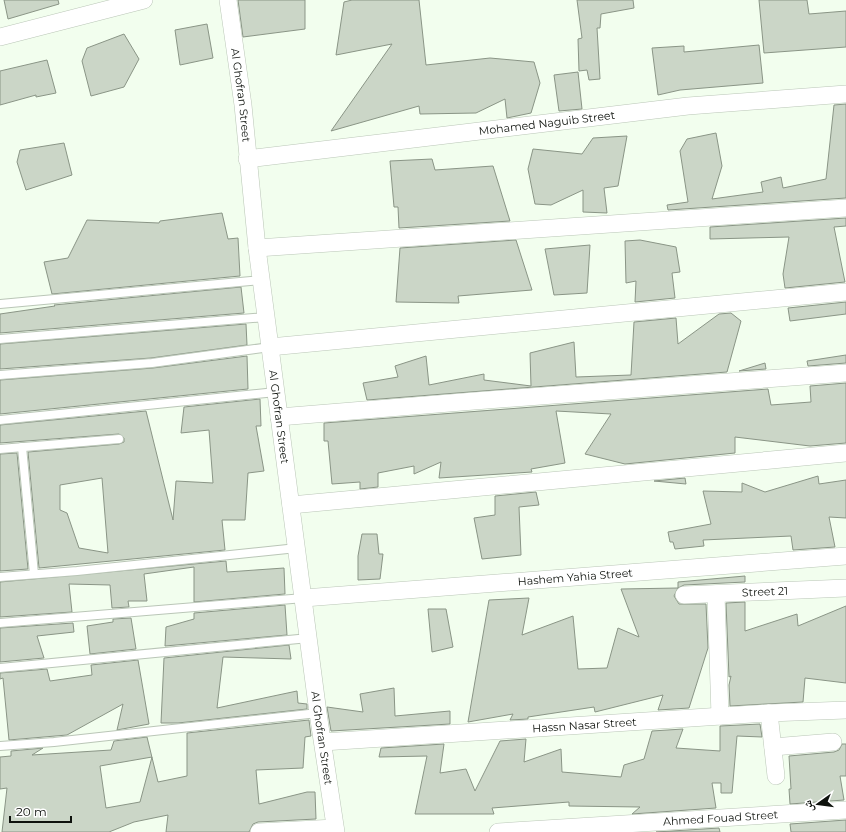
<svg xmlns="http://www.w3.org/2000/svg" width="846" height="832" viewBox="0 0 846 832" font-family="Montserrat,'Noto Naskh Arabic',sans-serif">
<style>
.building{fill:#cbd6c7;stroke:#8a9586;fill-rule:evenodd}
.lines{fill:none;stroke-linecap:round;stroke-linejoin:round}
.lane-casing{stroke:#bac6b7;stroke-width:10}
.street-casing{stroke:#bac6b7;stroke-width:18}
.lane{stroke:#fff;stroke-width:8}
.street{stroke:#fff;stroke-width:17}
.labels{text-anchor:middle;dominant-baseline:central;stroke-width:3;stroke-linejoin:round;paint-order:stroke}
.street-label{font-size:11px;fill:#0e120d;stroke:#fff}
</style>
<rect width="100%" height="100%" fill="#f2feee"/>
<g class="building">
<polygon points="4,0 58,0 59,4 8,19"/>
<polygon points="238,0 305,0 305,29 243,37"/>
<polygon points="352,0 419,0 426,65 490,58 534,62 540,83 531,113 507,118 505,99 476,113 420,114 419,106 331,131 392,44 336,55 344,2"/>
<polygon points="577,0 633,0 634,8 601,14 600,28 597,28 600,79 589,80 587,70 579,71 578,39 582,38"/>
<polygon points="759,0 807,0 809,14 846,11 846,47 764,53"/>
<polygon points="207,24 213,58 180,65 175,30"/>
<polygon points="124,34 139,59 124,87 91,96 82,61 87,48"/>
<polygon points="759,45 763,83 680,90 658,95 652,48 684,46 684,52"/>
<polygon points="47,60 56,93 36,97 36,95 0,105 0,71"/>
<polygon points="578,72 582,109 559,111 554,75"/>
<polygon points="846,104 846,198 668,210 667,205 688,202 680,151 687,139 716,133 722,166 712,199 763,192 761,182 781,177 783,188 826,179 834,105"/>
<polygon points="627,136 618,186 604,188 607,213 583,212 583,190 551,205 535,204 528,169 533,149 582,154 593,138"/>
<polygon points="64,143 72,175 26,190 17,162 20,150"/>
<polygon points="432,159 435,170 493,166 510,221 399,228 398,207 394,207 390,161"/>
<polygon points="222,213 228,239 238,238 240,276 52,294 44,262 68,258 87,220 159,223 160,221"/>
<polygon points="846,218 846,226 834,227 845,282 785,288 783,274 789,237 710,239 710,227"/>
<polygon points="516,240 532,290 458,296 459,303 396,302 400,248"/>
<polygon points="640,240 676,247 680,272 672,273 675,298 635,302 636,281 626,283 625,241"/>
<polygon points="590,245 587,293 554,295 545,249"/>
<polygon points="241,287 244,313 0,333 0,314 55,306 54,305"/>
<polygon points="846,302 846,314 790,321 788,308"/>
<polygon points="731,313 741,321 727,372 367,400 363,383 398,377 395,366 426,356 429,385 484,374 484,380 531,386 530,353 574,342 576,377 631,375 634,322 676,318 678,344 719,314"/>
<polygon points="246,324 247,345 151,358 0,369 0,344"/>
<polygon points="846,355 846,363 808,366 807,361"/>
<polygon points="247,356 248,389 0,414 0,380 153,368"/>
<polygon points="765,363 766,369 739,371"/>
<polygon points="846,383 846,443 810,446 735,437 735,453 625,464 585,454 611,414 556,411 565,463 531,469 532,472 439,478 441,462 414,474 414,466 378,473 378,487 360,489 360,482 332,484 328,441 324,441 324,423 768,389 771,405 811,402 810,386"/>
<path d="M260 399 261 426H256L264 471 248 473 245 520H222L225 550 39 568 28 452 119 444 124 442V438L119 434 0 443V425L146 411 173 520 176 481 213 483 209 430 181 433 184 407ZM102 478 108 553 79 548 67 513 60 510V485Z"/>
<polygon points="17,453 28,569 0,571 0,454"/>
<polygon points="818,476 819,484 846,480 846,518 829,517 835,547 793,550 791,536 703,540 704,546 675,549 673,542 670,542 668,532 711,524 703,491 742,492 742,483 765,492"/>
<polygon points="685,478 686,484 654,481"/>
<polygon points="536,492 539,505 519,507 521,555 482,559 474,518 495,515 495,496"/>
<polygon points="362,534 377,534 379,554 383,554 380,579 358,580 358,556"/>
<polygon points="226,561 227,572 284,568 285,594 194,602 194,567 144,574 147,601 128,601 129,607 112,608 110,585 69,584 72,612 0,617 0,582"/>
<polygon points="745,576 745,582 684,585 678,588 678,582"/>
<polygon points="678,588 674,596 679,604 706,604 708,648 689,708 658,710 663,695 595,712 594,707 528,717 528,719 510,720 513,714 468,722 489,600 529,598 522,635 573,616 578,669 607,668 618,628 639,637 621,589"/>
<polygon points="745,602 745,631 797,614 798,626 846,606 846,683 805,678 803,702 730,706 729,685 731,676 729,677 726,603"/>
<polygon points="285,605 287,635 165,646 166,627 194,619 194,613"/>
<polygon points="428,609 446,609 453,647 432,652"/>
<polygon points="131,618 136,649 90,654 87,626 113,622 113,619"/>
<polygon points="73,623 74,632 37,636 44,658 0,662 0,628"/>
<polygon points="289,645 291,659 223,657 217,708 297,691 298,703 307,704 307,709 178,723 161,723 164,658"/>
<polygon points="138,660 149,724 117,730 123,704 67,735 9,740 3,678 0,679 0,673 47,669 50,681 92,675 91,665"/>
<polygon points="394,688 395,716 450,711 450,724 331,731 327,707 363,712 360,694"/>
<path d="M309 720 311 736 305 737 303 768 256 770 259 804 307 792H315L316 819 258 822 253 824 249 832H166L168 815 134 822 109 832H2L7 788 0 789V757L11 756V751L43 748 32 755 111 750 114 741 147 737 158 782 187 776V733ZM152 757 140 802 106 808 100 766Z"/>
<polygon points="760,724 762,737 737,736 732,793 721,793 721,783 712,783 716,808 632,814 640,807 569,806 569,802 492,808 494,814 415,814 427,756 379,757 381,748 444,744 440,773 466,769 475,791 500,741 526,739 524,762 561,749 562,772 621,777 624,765 644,759 652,731 683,729 676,748 720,751 720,726"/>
<polygon points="842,744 846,744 846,776 840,776 844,800 790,804 789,789 791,789 789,756 834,752 839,750"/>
<polygon points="846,820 846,832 791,832 790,824"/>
<polygon points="719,828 720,832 656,832"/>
</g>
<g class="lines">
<defs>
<g id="lane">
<polyline points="0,304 261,280"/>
<polyline points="0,339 266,317"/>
<polyline points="0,375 152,363 270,347"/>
<polyline points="0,420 276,392"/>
<polyline points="22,447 34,574"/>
<polyline points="0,449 119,439"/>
<polyline points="0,577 77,571 297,548"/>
<polyline points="0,623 304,598"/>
<polyline points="0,668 309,638"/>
<polyline points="0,746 54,742 318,713"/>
</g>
<g id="street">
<path id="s1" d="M228 0 243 105 257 248 318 713 336 832"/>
<polyline points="0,37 144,0"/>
<path id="s2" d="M247 159 688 106 846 94"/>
<polyline points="257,248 846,208"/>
<polyline points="270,347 846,292"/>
<polyline points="279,417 474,401 846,373"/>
<polyline points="291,505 846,453"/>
<polyline points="716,594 720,716"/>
<path id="s3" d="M684 595 846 588"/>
<path id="s4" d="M304 598 846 556"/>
<polyline points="769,713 776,776"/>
<path id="s5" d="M323 742 769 713 846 710"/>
<polyline points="773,747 833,742"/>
<polyline points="259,832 335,828"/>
<path id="s6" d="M498 832 846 810"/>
</g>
</defs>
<use href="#lane" class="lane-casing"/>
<use href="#street" class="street-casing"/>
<use href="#lane" class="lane"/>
<use href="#street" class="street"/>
</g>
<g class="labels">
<g class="street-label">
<text stroke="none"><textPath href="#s1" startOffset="96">Al Ghofran Street</textPath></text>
<text stroke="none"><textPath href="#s2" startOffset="302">Mohamed Naguib Street</textPath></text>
<text stroke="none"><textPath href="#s1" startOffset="420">Al Ghofran Street</textPath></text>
<text stroke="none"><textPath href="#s4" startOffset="272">Hashem Yahia Street</textPath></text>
<text stroke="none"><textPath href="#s3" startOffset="81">Street 21</textPath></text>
<text stroke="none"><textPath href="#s5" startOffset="262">Hassn Nasar Street</textPath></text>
<text stroke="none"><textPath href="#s1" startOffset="744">Al Ghofran Street</textPath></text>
<text stroke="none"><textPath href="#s6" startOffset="223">Ahmed Fouad Street</textPath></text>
</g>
</g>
<g transform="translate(818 804) rotate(256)" stroke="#ffffff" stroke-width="3" paint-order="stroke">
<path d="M0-3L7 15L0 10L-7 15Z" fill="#0e120d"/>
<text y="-6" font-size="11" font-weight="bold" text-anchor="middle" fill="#0e120d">ش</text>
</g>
<path d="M10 816v6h61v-6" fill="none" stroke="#0e120d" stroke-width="2"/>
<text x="16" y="816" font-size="12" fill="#0e120d" stroke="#ffffff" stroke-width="3" paint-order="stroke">20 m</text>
</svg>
